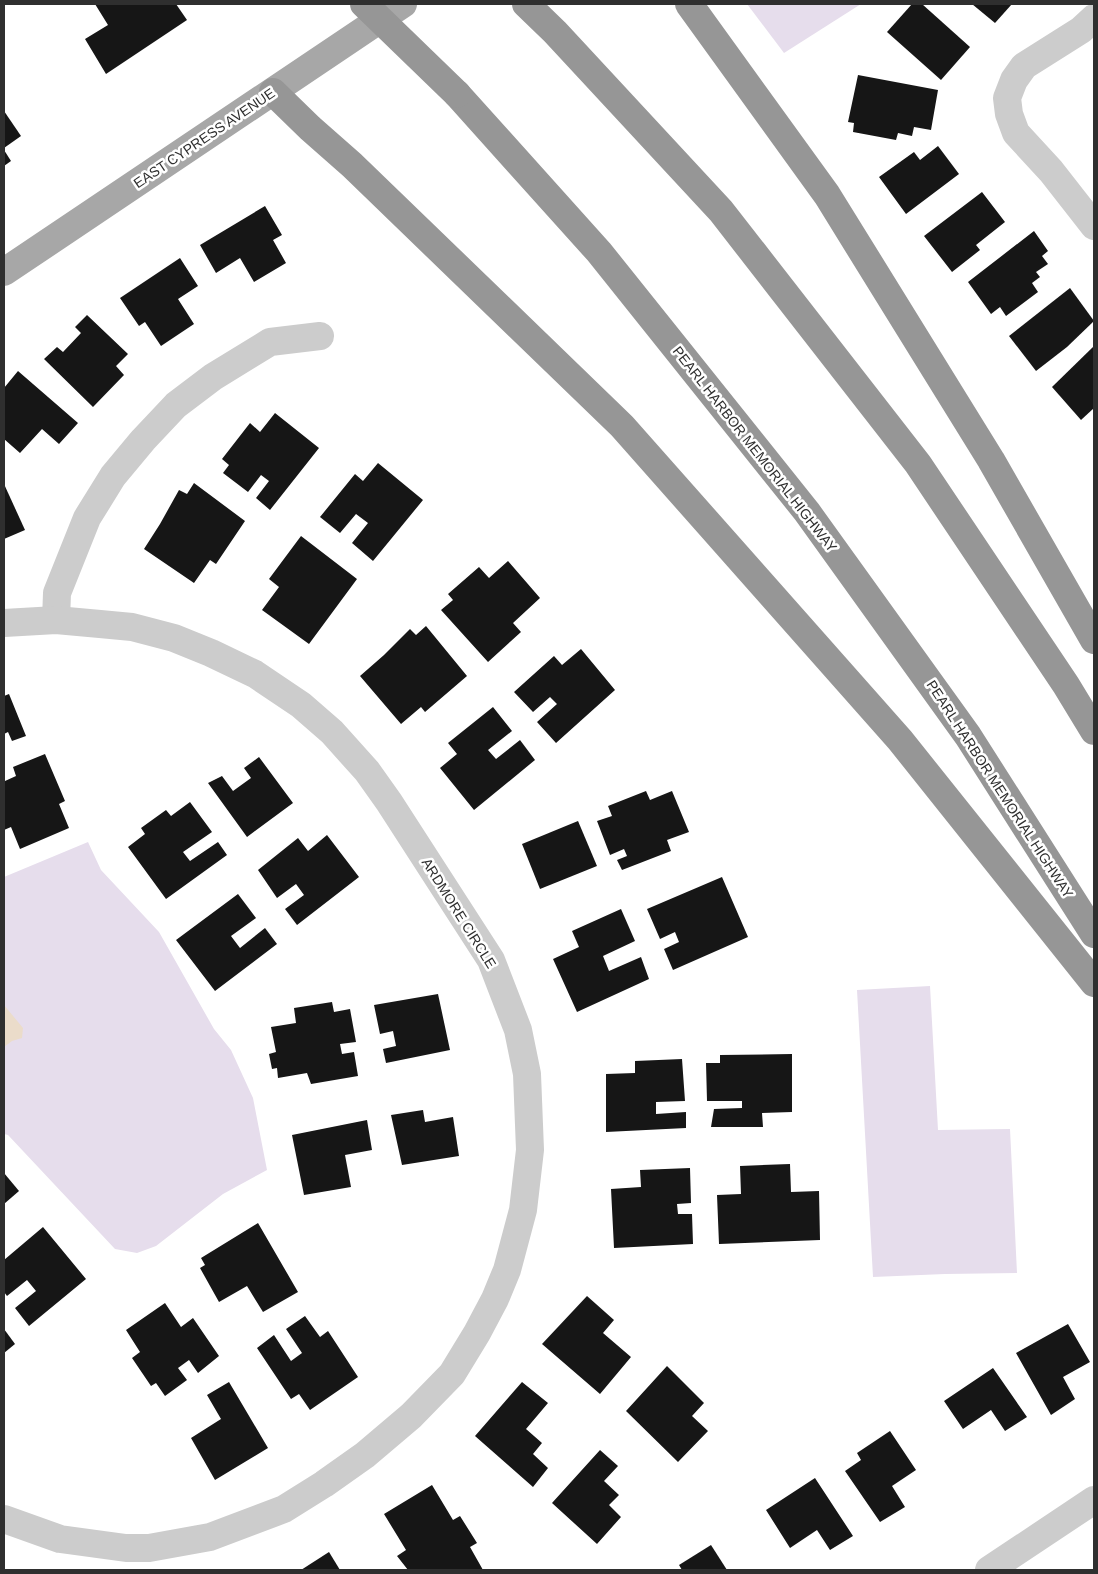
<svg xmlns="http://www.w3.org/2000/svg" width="1098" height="1574" viewBox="0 0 1098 1574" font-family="Arial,sans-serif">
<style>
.green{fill:#e6ddec}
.water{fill:#ebdcca}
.building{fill:#161616}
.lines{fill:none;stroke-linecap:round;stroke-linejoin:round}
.minor{stroke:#ccc;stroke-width:28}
.major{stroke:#a7a7a7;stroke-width:28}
.highway{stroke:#969696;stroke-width:28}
.highway-bridge{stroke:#969696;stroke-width:28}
.labels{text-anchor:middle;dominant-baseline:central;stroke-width:5;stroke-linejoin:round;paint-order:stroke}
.street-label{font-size:14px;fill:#2f2f2f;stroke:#fff}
</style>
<rect width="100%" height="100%" fill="#fff"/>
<g class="green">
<polygon points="747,4 861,4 784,53"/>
<polygon points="88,842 101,870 159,932 214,1029 231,1050 253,1098 267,1170 223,1194 156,1246 137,1253 115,1249 8,1135 4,1134 4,877"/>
<polygon points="930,986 938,1130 1010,1129 1017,1273 945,1274 873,1277 857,990"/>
</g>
<polygon class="water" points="4,1005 23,1028 22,1038 12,1041 4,1047"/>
<g class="building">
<polygon points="95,4 176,4 187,20 106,74 85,39 108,25"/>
<polygon points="912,4 922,4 970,47 941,80 887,32"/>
<polygon points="972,4 1012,4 995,23"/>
<polygon points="858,75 938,90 931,130 914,127 912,136 898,133 896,140 853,132 854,123 848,122"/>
<polygon points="4,111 21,136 4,148"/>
<polygon points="938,146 959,174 906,214 879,177 914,152 920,160"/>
<polygon points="4,150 11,161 4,166"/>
<polygon points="982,192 1005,222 976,245 980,250 952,272 924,236"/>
<polygon points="265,206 282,235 273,240 286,263 254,282 240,258 216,273 200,245"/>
<polygon points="1034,231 1048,251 1042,256 1048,264 1036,272 1040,277 1032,283 1038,292 1006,316 1000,307 991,314 968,282"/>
<polygon points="180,258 198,286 178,299 194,324 161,346 145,322 139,326 120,298"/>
<polygon points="1070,288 1094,321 1067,347 1036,371 1009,336"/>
<polygon points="87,315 128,354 116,366 124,375 93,407 44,359 57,347 63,352 81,333 75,327"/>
<polygon points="1094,346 1094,408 1081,420 1052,387"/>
<polygon points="18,371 78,423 59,444 42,429 20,453 4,439 4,388"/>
<polygon points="275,413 319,448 270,510 256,498 269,481 261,475 248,492 223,473 229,465 222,459 250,423 260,432"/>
<polygon points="378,463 423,500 373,561 352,543 368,523 356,514 340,533 320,517 355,474 363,481"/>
<polygon points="194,483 245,521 216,564 210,560 194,583 144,549 160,524 179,490 187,494"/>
<polygon points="4,484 25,530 4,539"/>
<polygon points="301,536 357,579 309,644 262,610 279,587 269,579"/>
<polygon points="508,561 540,598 513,623 521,632 488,662 441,610 453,600 448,594 479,567 489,578"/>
<polygon points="426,626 467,676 425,712 421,707 401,724 360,676 384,655 410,629 416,635"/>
<polygon points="581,649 615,690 556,743 537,722 557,704 550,697 533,712 514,692 554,656 562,665"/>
<polygon points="9,694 26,736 12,741 8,732 4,734 4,696"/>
<polygon points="493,707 512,731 488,750 496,759 520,740 535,760 474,810 440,768 457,754 448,743"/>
<polygon points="45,754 65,801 59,804 69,828 20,849 11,827 4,830 4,777 5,781 16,776 13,767"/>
<polygon points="259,757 293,803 247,837 208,783 222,776 233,791 251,778 244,768"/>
<polygon points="646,791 650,800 672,791 689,832 667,840 671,851 622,870 617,860 627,856 624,849 610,855 597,821 612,816 608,806"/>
<polygon points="190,802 212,832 183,852 190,861 218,842 227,855 166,899 128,847 145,834 141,828 166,810 171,816"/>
<polygon points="578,821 597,866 540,889 522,844"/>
<polygon points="327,835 359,877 297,925 285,909 304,895 296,884 277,898 258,870 298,838 308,851"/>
<polygon points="722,877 748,937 673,970 664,949 679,942 675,932 660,939 647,909"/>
<polygon points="238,894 256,918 231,936 240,948 265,928 277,944 215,991 176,940"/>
<polygon points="621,909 635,941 603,956 609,971 641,957 649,979 577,1012 553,959 579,947 572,931"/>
<polygon points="438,994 450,1050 386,1063 383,1049 396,1046 393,1031 380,1034 374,1005"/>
<polygon points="332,1002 334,1012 350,1009 356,1042 340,1044 342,1054 354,1052 358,1076 311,1084 307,1073 278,1078 277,1068 272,1069 269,1054 276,1052 271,1027 296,1023 294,1008"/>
<polygon points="792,1054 792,1112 762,1113 763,1127 711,1127 714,1109 742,1108 742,1101 707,1101 706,1063 720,1063 720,1055"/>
<polygon points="682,1059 685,1101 656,1102 656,1114 686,1112 686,1128 606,1132 606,1074 635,1073 635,1061"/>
<polygon points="423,1110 425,1122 453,1117 459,1156 402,1165 391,1115"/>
<polygon points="367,1120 372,1150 345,1155 351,1187 304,1195 292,1135"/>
<polygon points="790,1164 791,1192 819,1191 820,1240 719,1244 717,1195 741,1194 740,1166"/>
<polygon points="690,1168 691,1203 677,1204 678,1214 692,1214 693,1244 614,1248 611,1189 641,1187 640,1170"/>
<polygon points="4,1173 19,1191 4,1204"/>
<polygon points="258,1223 298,1292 263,1312 247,1286 219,1302 200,1268 205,1265 201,1258"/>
<polygon points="43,1227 86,1279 29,1326 15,1308 36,1291 27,1280 7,1296 4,1292 4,1260"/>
<polygon points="587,1296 614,1320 603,1333 631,1357 600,1394 542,1344"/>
<polygon points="165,1303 181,1327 193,1318 219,1356 198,1373 189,1360 178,1368 187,1380 165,1396 156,1383 151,1386 132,1358 140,1352 126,1330"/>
<polygon points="305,1316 320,1337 328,1331 358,1377 310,1410 299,1394 291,1399 257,1348 274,1335 291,1361 302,1353 286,1329"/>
<polygon points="1068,1324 1090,1362 1063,1377 1075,1399 1051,1415 1016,1353"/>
<polygon points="4,1329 15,1344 4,1353"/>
<polygon points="667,1366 704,1403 692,1416 708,1431 678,1462 626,1411"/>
<polygon points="993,1368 1027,1417 1005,1431 991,1410 963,1429 944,1401"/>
<polygon points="229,1382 268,1448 215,1480 191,1438 221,1419 207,1395"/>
<polygon points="522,1382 548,1403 526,1429 542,1443 533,1454 548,1468 533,1487 475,1436"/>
<polygon points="890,1431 916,1470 892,1486 905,1507 880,1522 845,1471 861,1460 857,1453"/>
<polygon points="600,1450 618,1466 604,1481 619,1495 609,1505 621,1517 597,1544 552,1503"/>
<polygon points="815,1478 853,1536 830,1550 817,1530 790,1548 766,1510"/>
<polygon points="432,1485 453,1520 460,1516 477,1543 470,1547 483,1570 408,1570 397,1556 406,1550 384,1514"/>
<polygon points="711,1545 727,1570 682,1570 679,1565"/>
<polygon points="329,1552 340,1570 301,1570"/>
</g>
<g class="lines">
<g class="minor">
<polyline points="1094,18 1081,30 1024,66 1014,80 1007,98 1009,114 1016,133 1051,171 1094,226"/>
<polyline points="56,620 57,593 87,518 113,476 143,440 176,405 213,377 270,342 320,336"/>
<polyline points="4,623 56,620 100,624 132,627 174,638 211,653 255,674 301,705 332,732 367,771 389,802 491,960 518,1030 527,1074 530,1150 523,1210 507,1270 495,1299 477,1333 452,1374 411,1416 365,1455 324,1484 284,1509 210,1537 149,1548 126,1548 60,1539 4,1519"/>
<polyline points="989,1570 1094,1500"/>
</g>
<polyline class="major" points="4,272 403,4"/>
<g class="highway">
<polyline points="526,4 555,32 721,211 918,464 1066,685 1094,731"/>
<polyline points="689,4 827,195 991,460 1094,640"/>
<polyline points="273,92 310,128 352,165 622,426 900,740 1094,983"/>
<polyline points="457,94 599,252 807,512 968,736 1094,934"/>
</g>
<polyline class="highway-bridge" points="364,4 457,94"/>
</g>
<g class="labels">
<g class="street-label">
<text transform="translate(204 138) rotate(-34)">EAST CYPRESS AVENUE</text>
<text transform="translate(755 449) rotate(52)">PEARL HARBOR MEMORIAL HIGHWAY</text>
<text transform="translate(1000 789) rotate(57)">PEARL HARBOR MEMORIAL HIGHWAY</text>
<text transform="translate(459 913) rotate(58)">ARDMORE CIRCLE</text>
</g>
</g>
<rect width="1098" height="1574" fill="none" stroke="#2f2f2f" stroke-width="10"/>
</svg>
